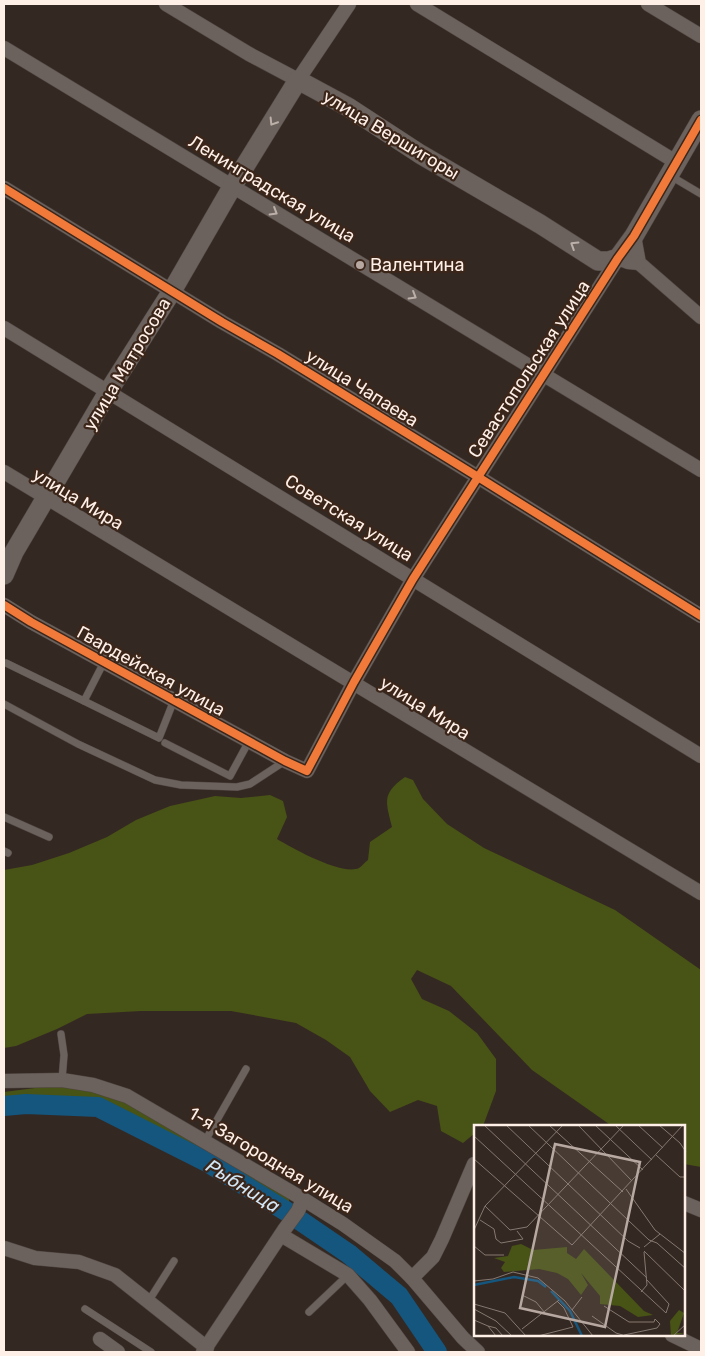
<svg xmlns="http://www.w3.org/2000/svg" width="705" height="1356" viewBox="0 0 705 1356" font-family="Rubik,sans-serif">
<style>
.green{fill:#485316}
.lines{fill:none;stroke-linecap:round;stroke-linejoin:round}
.river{stroke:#14567e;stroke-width:20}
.lane-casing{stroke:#504541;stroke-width:8}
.street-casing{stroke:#504541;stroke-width:15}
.secondary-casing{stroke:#504541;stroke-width:20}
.lane{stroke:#6b625d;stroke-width:7}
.street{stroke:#6b625d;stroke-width:14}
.secondary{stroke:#6b625d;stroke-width:19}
.cycleway-casing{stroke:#3c261a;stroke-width:11}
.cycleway{stroke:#f17a3a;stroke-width:8}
.oneway{stroke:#bcb0a9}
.poi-dot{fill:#b7a9a2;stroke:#3c261a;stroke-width:2}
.labels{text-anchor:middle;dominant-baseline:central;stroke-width:4.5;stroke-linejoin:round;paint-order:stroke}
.street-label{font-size:18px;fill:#feefe7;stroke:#3c261a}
.poi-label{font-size:18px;fill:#feefe7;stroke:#3c261a;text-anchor:start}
.water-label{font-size:19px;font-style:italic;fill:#d1e6f6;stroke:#3c261a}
.inset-river{fill:none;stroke:#14567e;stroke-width:2.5}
.inset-road{fill:none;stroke:#857871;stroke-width:1}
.view{fill:#b7a9a2;fill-opacity:0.15;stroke:#b7a9a2;stroke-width:2.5}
.inset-edge{fill:none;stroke:#feefe7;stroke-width:2.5}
</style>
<rect width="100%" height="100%" fill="#342822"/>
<g class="green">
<path d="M405 777 413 780 423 799 447 824 484 848 615 910 701 970V1167L684 1164V1126H610L609 1124 532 1070 451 986 417 970 411 979 422 999 449 1011 477 1033 496 1059V1091L483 1126H475V1133L463 1143 441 1131 437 1106 418 1100 390 1112 370 1091 350 1057 326 1040 296 1023 231 1011H141L87 1014 57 1029 16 1046 4 1048V870L32 865 69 853 107 837 136 820 170 806 215 796 241 798 270 795 283 801 287 817 277 839C292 848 342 876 359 868 362 866 365 862 368 860L370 842 392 827C386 802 381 794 405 777Z"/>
<polygon points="58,1085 94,1090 125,1101 288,1196 290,1204 283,1205 214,1157 102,1104 67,1098 36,1101 4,1099 4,1092"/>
</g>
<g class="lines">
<polyline class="river" points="4,1106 26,1104 98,1107 207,1162 289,1213 349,1254 399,1296 437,1352"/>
<defs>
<g id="lane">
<polyline points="669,175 701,194"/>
<polyline points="6,663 84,701 104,662"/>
<polyline points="84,701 159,738 174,700"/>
<polyline points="4,704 78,744 155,780 181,785 237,787 250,784 285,761"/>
<polyline points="165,743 230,776 249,741"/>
<polyline points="4,817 49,837"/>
<polyline points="4,851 8,853"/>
<polyline points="61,1034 64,1055 62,1080"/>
<polyline points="205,1141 246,1069"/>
<polyline points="148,1302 174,1261"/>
<polyline points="85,1309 151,1352"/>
<polyline points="309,1312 348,1275"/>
</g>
<g id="street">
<polyline points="166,4 249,54 298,80 349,4"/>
<polyline points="417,4 676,162"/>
<polyline points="648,4 701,36"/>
<polyline points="4,48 701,470"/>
<polyline points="4,188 222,322 278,354 478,477 701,616"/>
<polyline points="634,236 639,263 701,317"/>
<polyline points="4,328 701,756"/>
<polyline points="4,472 701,893"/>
<polyline points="4,605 31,622 285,761 307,771 354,682 413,579 618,258 628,262 639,263"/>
<polyline points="4,1081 62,1080 93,1085 127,1096 303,1199 343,1224 395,1261 412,1278 463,1338 478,1352"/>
<polyline points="684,1203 701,1210"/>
<polyline points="281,1235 348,1275 370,1300 408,1352"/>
<polyline points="4,1248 35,1258 79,1262 115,1275 207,1348"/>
<polyline points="412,1278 433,1257 442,1239 474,1164"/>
<polyline points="672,1335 701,1349"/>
<polyline points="100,1339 118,1352"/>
<polyline points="203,1352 284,1230 298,1211 303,1199"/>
</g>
<polyline id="secondary" points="4,575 14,552 108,392 172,291 232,187 298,80 348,107 420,154 540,224 598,261 608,261 618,258 634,236 701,120"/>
</defs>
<use href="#lane" class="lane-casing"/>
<use href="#street" class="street-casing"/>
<use href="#secondary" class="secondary-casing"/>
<use href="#lane" class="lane"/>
<use href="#street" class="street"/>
<use href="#secondary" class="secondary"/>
<defs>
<g id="cycleway">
<polyline points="4,188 222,322 278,354 478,477 701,616"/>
<polyline points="4,605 31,622 285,761 307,771 354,682 413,579 618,258 634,236 701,120"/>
</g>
</defs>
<use href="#cycleway" class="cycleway-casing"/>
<use href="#cycleway" class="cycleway"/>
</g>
<defs><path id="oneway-chevron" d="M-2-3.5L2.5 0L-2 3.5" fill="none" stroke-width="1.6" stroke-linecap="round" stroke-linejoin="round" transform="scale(1.25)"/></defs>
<g class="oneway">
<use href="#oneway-chevron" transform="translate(273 122) rotate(122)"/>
<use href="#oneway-chevron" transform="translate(274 212) rotate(31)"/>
<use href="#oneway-chevron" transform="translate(574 245) rotate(-148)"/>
<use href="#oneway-chevron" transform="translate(413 296) rotate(31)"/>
</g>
<circle class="poi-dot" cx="360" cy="265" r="5"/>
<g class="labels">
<g class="street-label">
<text transform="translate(391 135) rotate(31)">улица Вершигоры</text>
<text transform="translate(272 189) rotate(31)">Ленинградская улица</text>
<text transform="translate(127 364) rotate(-59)">улица Матросова</text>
<text transform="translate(529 369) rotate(-57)">Севастопольская улица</text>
<text transform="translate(362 388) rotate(32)">улица Чапаева</text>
<text transform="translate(78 499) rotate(31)">улица Мира</text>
<text transform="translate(349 518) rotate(32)">Советская улица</text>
<text transform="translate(151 671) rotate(29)">Гвардейская улица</text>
<text transform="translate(425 708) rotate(32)">улица Мира</text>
<text transform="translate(271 1160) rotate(31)">1-я Загородная улица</text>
</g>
<g class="poi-label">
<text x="370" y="265">Валентина</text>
</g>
<g class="water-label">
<text transform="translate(243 1186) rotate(32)">Рыбница</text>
</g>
</g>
<g transform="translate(474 1125)">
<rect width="211" height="211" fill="#342822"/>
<path d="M47 119 59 125 93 122V128L102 134 110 124 170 186 179 190 164 192 146 181 126 179V171L107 148 114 160 107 170 94 154 83 148 65 144 30 147 27 143 31 137 20 133 34 131 38 121ZM205 185 210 188 203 208H211L197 211 196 196Z" fill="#485316"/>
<path class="inset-river" d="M0 160 40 152 64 156 72 162M77 166 96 186 108 211"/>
<path class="inset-road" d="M10 0 173 153M32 0 154 116 166 123M54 0 175 115 183 118 212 144M75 0 149 67M104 0 158 56M121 0 169 45M141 0 178 35M164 0 189 23M185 0 206 18 212 27M0 11 192 188 195 179 173 155M182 30 206 52H212M0 34 98 120 209 0M152 64 181 105 212 129M11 81 36 105 53 102 150 0M11 81 89 0M6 95 20 104 22 114 27 118 49 114 43 106M0 105 11 81M0 121 11 130H30M170 122 186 109M170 126 210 165M0 138V155M0 156 19 154 39 147 64 153 91 176 119 211M167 167 173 160 170 127M48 170 62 177 71 188M0 179 31 188 52 211M130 181 155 197H180L181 194M0 184 22 196 38 211M98 185 108 172M118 191 142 208 152 211M0 195 14 201 22 211M14 201 22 203 29 211M48 204 85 175M150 210 183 203 186 199 181 194M64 211 99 202 90 183 83 176M199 211 212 199"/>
<path class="view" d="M81 19 166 37 131 202 46 183Z"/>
<rect width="211" height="211" class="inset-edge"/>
</g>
<rect width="705" height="1356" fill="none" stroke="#feefe7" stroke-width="10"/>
</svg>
